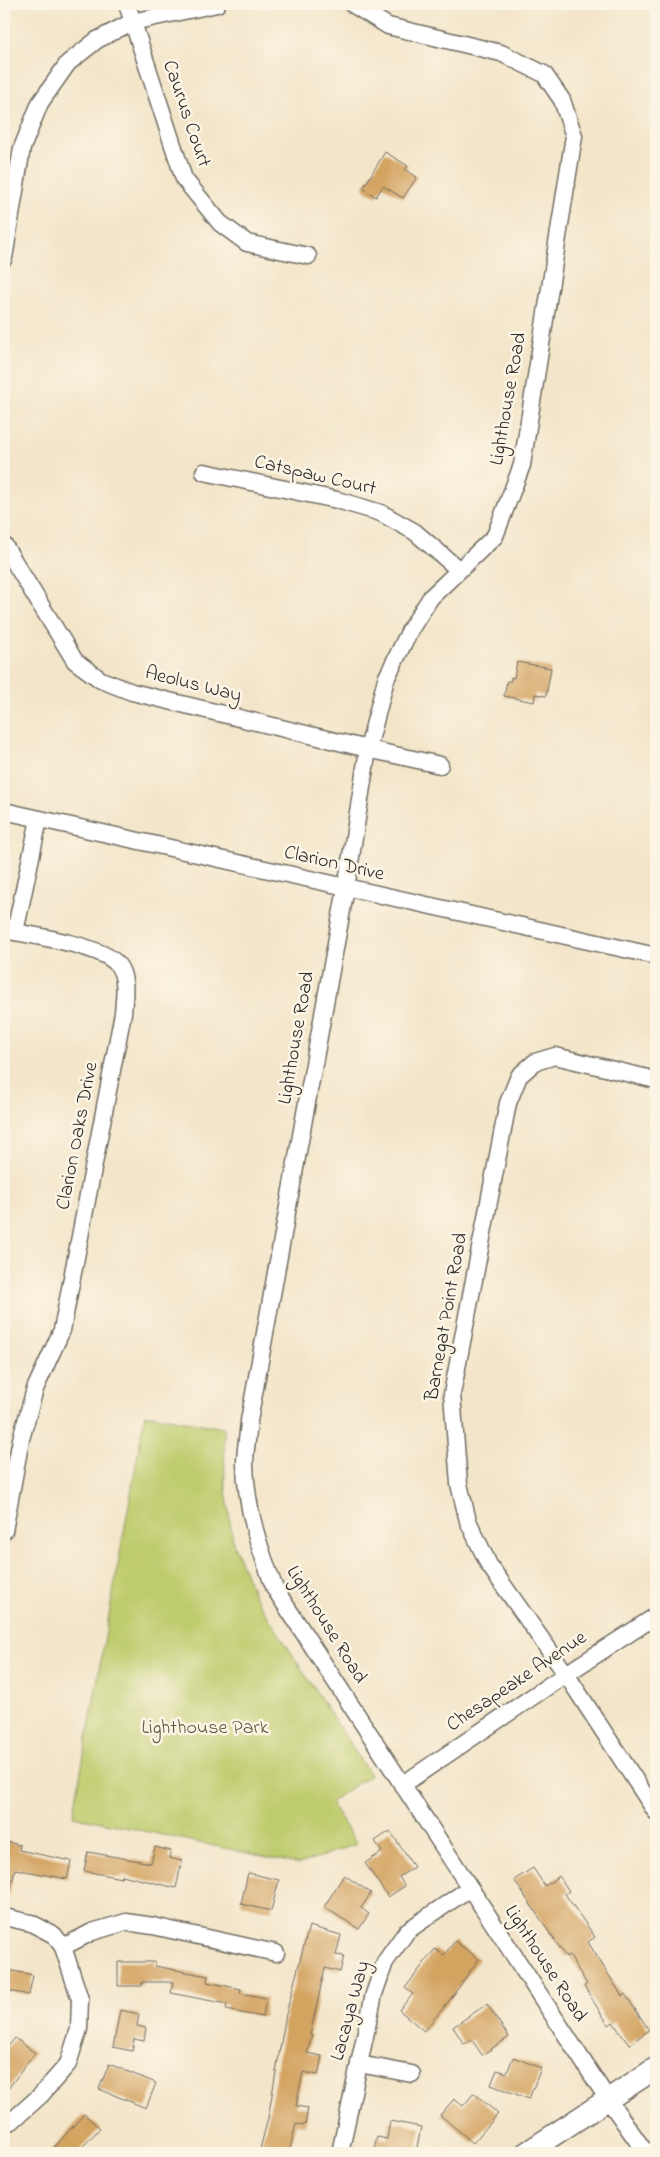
<svg xmlns="http://www.w3.org/2000/svg" width="660" height="2157" viewBox="0 0 660 2157" font-family="'Indie Flower',sans-serif">
<style>
.green{fill:#bfcc6e;stroke:#757c4c}
.building{fill:#d3a361}
.lines{fill:none;stroke-linecap:round;stroke-linejoin:round}
.minor-casing{stroke:#716c62;stroke-width:19}
.tertiary-casing{stroke:#716c62;stroke-width:24}
.minor{stroke:#fff;stroke-width:16}
.tertiary{stroke:#fff;stroke-width:21}
.labels{text-anchor:middle;dominant-baseline:central;stroke-width:5;stroke-linejoin:round;paint-order:stroke}
.street-label{font-size:20px;fill:#2b2b2b;stroke:#fcf5e5}
.park-label{font-size:20px;fill:#575b3f;stroke:#fcf5e5}
</style>
<rect width="100%" height="100%" fill="#fcf5e5"/>
<filter id="ink" filterUnits="userSpaceOnUse"><feTurbulence type="fractalNoise" baseFrequency=".02" numOctaves="2"/><feDisplacementMap in="SourceGraphic" scale="10" xChannelSelector="R" yChannelSelector="G"/><feConvolveMatrix kernelMatrix="1 2 1 2 8 2 1 2 1" color-interpolation-filters="sRGB"/></filter>
<filter id="wash" filterUnits="userSpaceOnUse"><feTurbulence type="fractalNoise" baseFrequency=".0096" numOctaves="4" result="noise"/><feDisplacementMap in="SourceGraphic" scale="20" xChannelSelector="R" yChannelSelector="G"/><feGaussianBlur stdDeviation="1.12" result="paint"/><feColorMatrix in="noise" values="0 0 0 0 0 0 0 0 0 0 0 0 0 0 0 0 0 1.4 0 .05"/><feComposite in="paint" operator="in"/></filter>
<g filter="url(#wash)">
<rect width="100%" height="100%" fill="#f3e5c9"/>
<polygon class="green" points="145,1414 224,1428 225,1481 233,1543 254,1595 370,1775 330,1802 357,1844 299,1864 73,1816"/>
<g id="blocks">
<g class="building">
<polygon points="385,152 408,166 405,170 417,177 403,198 383,186 376,197 363,188"/>
<polygon points="517,662 551,668 546,696 535,694 534,702 504,696 507,681 511,681 511,677 514,678"/>
<polygon points="390,1831 414,1867 399,1877 405,1886 388,1897 365,1863 382,1852 375,1841"/>
<polygon points="4,1841 20,1845 19,1850 71,1861 67,1879 15,1869 9,1896 4,1896"/>
<polygon points="155,1847 171,1851 169,1858 182,1861 176,1888 122,1875 121,1878 84,1871 88,1852 151,1863"/>
<polygon points="533,1868 545,1886 559,1876 569,1891 565,1894 595,1937 588,1942 622,1996 625,1994 649,2030 629,2045 613,2022 609,2025 600,2012 584,1986 587,1984 569,1955 566,1957 514,1880"/>
<polygon points="248,1873 279,1880 271,1911 241,1904"/>
<polygon points="344,1875 371,1893 361,1908 369,1914 359,1929 324,1907"/>
<polygon points="309,1926 341,1935 336,1955 344,1956 340,1972 325,1968 310,2035 312,2035 307,2053 322,2056 318,2075 303,2072 296,2106 308,2108 305,2125 296,2124 289,2153 259,2153 268,2118 286,2014"/>
<polygon points="455,1941 479,1959 449,2001 424,2031 399,2010 413,1994 405,1988 435,1949 444,1955"/>
<polygon points="118,1962 155,1962 155,1966 208,1976 207,1982 241,1989 240,1993 266,1998 263,2017 226,2010 227,2004 171,1993 173,1982 142,1982 142,1986 118,1986"/>
<polygon points="4,1969 33,1975 29,1995 4,1990"/>
<polygon points="487,2004 509,2037 482,2055 472,2040 464,2044 453,2027"/>
<polygon points="120,2010 139,2014 137,2026 146,2028 144,2041 134,2039 132,2051 113,2047"/>
<polygon points="15,2038 35,2053 4,2094 4,2052"/>
<polygon points="513,2057 541,2068 529,2099 491,2085 497,2070 507,2073"/>
<polygon points="109,2064 156,2083 146,2108 99,2089"/>
<polygon points="474,2093 498,2114 473,2143 440,2115 454,2099 463,2106"/>
<polygon points="84,2114 100,2128 77,2153 49,2153"/>
<polygon points="390,2121 421,2127 416,2153 373,2153 377,2137 387,2139"/>
</g>
</g>
</g>
<g filter="url(#ink)">
<use href="#blocks" fill-opacity="0" stroke="#716c62" stroke-width="1"/>
<g class="lines">
<defs>
<g id="minor">
<polyline points="127,4 184,179 220,223 247,243 308,256"/>
<path d="M352 4 388 26 501 53 544 74 562 100 574 136 522 465 495 536 431 597 410 630 386 679 368 749 346 888 249 1421C248 1436 245 1450 245 1464 246 1508 259 1548 275 1589L607 2098 643 2149 650 2153"/>
<polyline points="4,258 22,148 40,103 68,63 97,40 132,22 217,4"/>
<polyline points="204,472 337,500 381,513 415,532 458,569"/>
<polyline points="4,545 75,661 101,680 132,692 368,749 440,765"/>
<polyline points="4,811 656,956"/>
<path d="M4 930C30 935 101 945 117 964 128 977 124 998 123 1013L62 1330 35 1389 21 1439 4 1531"/>
<polyline points="15,932 39,819"/>
<polyline points="656,1080 555,1056 535,1062 519,1076 508,1103 452,1394 459,1484 468,1521 489,1565 566,1674 656,1812"/>
<polyline points="402,1785 566,1674 656,1616"/>
<polyline points="4,1917 31,1923 54,1935 63,1947 80,1999 79,2029 68,2064 41,2095 12,2121 4,2124"/>
<polyline points="63,1947 92,1932 126,1922 153,1926 276,1953"/>
<polyline points="359,2064 412,2074"/>
<polyline points="340,2153 374,1994 385,1962 407,1931 470,1888"/>
</g>
<polyline id="tertiary" points="526,2153 656,2068"/>
</defs>
<use href="#minor" class="minor-casing"/>
<use href="#tertiary" class="tertiary-casing"/>
<use href="#minor" class="minor"/>
<use href="#tertiary" class="tertiary"/>
</g>
</g>
<g class="labels">
<g class="street-label">
<text transform="translate(186 114) rotate(71)">Caurus Court</text>
<text transform="translate(509 399) rotate(-80)">Lighthouse Road</text>
<text transform="translate(315 476) rotate(13)">Catspaw Court</text>
<text transform="translate(193 685) rotate(14)">Aeolus Way</text>
<text transform="translate(334 864) rotate(13)">Clarion Drive</text>
<text transform="translate(297 1038) rotate(-80)">Lighthouse Road</text>
<text transform="translate(78 1136) rotate(-79)">Clarion Oaks Drive</text>
<text transform="translate(447 1317) rotate(-80)">Barnegat Point Road</text>
<text transform="translate(326 1625) rotate(58)">Lighthouse Road</text>
<text transform="translate(517 1682) rotate(-34)">Chesapeake Avenue</text>
<text transform="translate(545 1964) rotate(57)">Lighthouse Road</text>
<text transform="translate(351 2011) rotate(-75)">Lacaya Way</text>
</g>
<g class="park-label">
<text x="205" y="1728">Lighthouse Park</text>
</g>
</g>
<rect width="660" height="2157" fill="none" stroke="#fcf5e5" stroke-width="20"/>
</svg>
